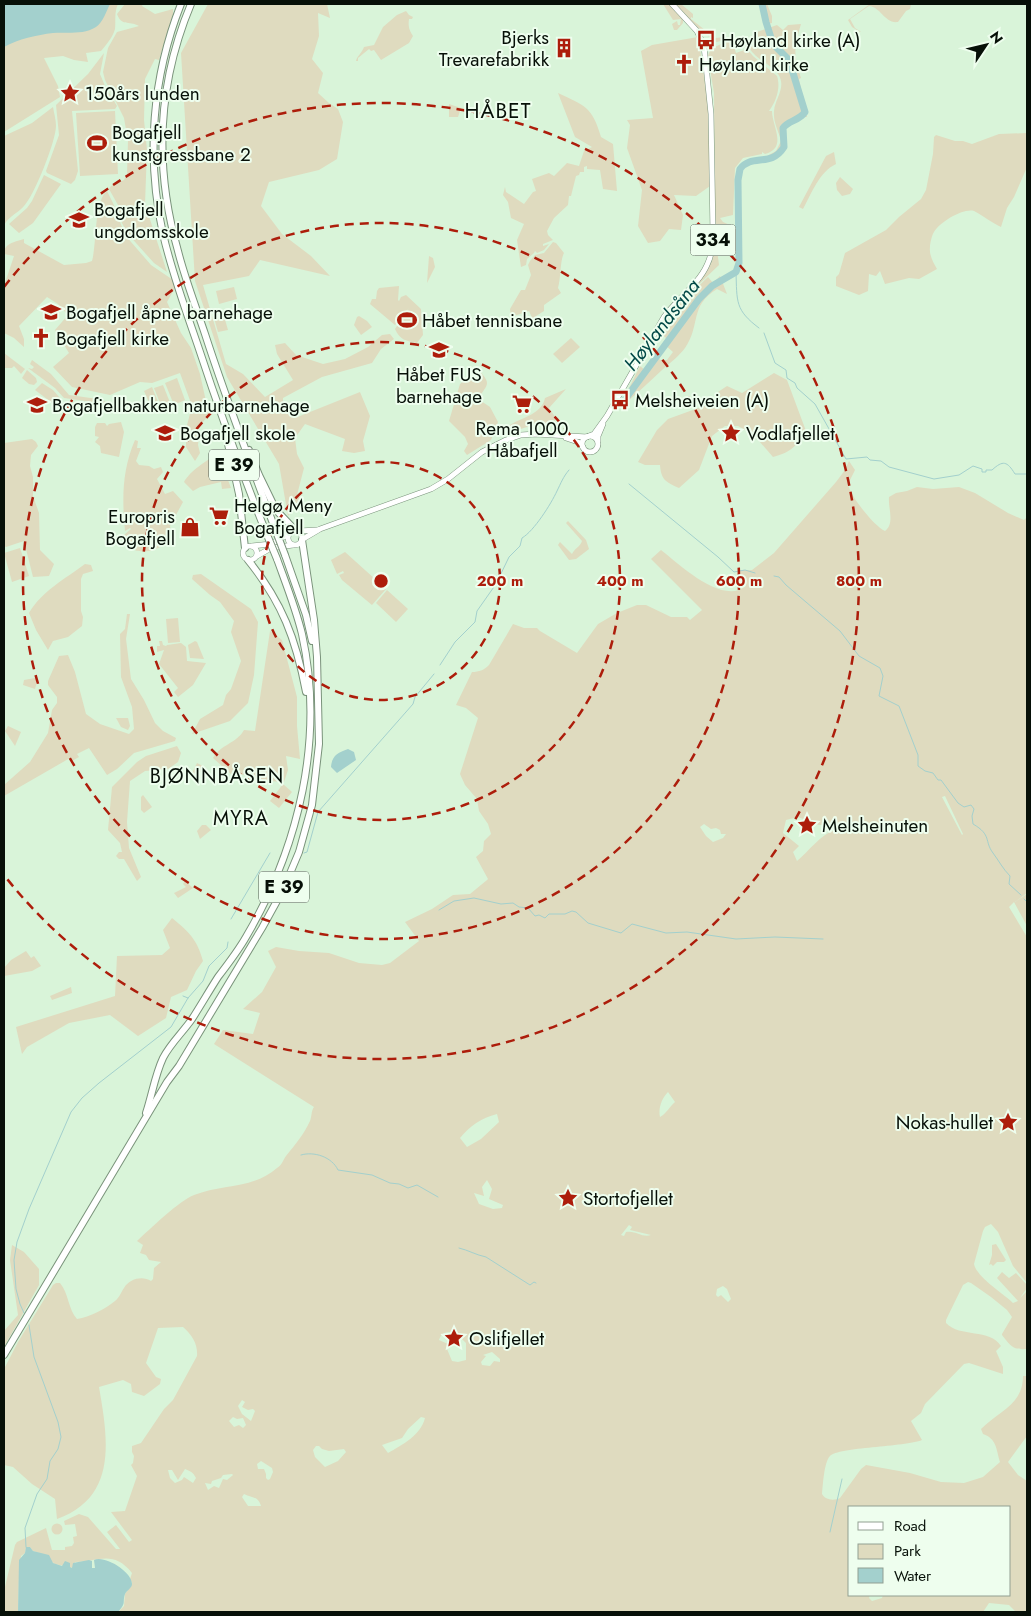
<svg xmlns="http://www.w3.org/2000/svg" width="1031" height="1616" viewBox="0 0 1031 1616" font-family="Jost,sans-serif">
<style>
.green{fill:#dfdbbf;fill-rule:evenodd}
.water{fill:#a3d0cd}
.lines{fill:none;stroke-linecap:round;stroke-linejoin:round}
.stream{stroke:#a3d0cd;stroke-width:1}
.river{stroke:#a3d0cd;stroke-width:7}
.primary-casing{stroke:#7a937b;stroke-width:6}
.highway-casing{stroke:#7a937b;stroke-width:8}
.primary{stroke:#fff;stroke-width:5}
.highway{stroke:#fff;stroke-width:6}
.highway-bridge-casing{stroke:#7a937b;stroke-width:8;stroke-linecap:butt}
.highway-bridge{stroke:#fff;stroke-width:6}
.ring{fill:none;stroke:#ad1d0b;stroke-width:2.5;stroke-dasharray:9 6}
.labels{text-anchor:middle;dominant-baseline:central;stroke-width:4;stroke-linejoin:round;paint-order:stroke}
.shield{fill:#eefeee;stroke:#4c574d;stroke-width:1}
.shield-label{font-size:18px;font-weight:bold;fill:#071008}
.poi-label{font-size:19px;fill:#071008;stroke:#eefeee;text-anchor:start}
.water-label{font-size:20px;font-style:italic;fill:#024947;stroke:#eefeee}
.neighbourhood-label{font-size:20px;letter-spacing:1px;fill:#071008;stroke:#eefeee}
.quarter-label{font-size:21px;letter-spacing:1px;fill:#071008;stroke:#eefeee}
.centre{fill:#ad1d0b;stroke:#eefeee;stroke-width:2.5}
.ring-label{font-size:15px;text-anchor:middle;font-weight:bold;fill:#ad1d0b;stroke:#eefeee;stroke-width:4;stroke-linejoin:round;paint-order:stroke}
</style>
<rect width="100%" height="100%" fill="#d9f4d9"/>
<g class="green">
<path d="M4 4H118C114 13 116 20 115 29 113 37 106 45 101 51L86 53 88 62 74 60 63 56 44 58 58 86 60 97 4 132Z"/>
<path d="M125 4H143L142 6 155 14 173 9V14L159 60 155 59 145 79 144 120 147 150 145 204 167 272 154 263 127 233 120 219 118 205 109 189 111 186 124 180 127 174 128 141 124 118 105 80 103 72 108 48 117 32 139 26C128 20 122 27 117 14Z"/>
<polygon points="208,4 327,4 330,18 318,13 319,36 312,59 323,73 318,93 329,103 338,109 343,122 337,159 319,170 269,182 261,206 282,234 311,256 330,276 260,260 249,276 203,285 226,364 243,374 265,397 293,380 277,354 275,345 285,343 296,355 323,364 345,359 368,347 382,335 390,334 394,339 381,349 372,363 322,377 283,398 283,410 295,418 360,392 370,416 363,441 365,451 354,453 342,451 345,439 305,424 295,438 297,454 304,468 297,495 303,499 288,516 279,464 227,377 195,281 181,53"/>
<polygon points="663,4 670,4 683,18 683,23 677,30 674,30 672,24 677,21 678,25 680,25 681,19 673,20"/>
<polygon points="675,4 681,4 693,14 693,18 691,17 691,19 715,38 727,37 727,39 717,42 710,40 711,38 707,35 706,36"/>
<polygon points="761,4 767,4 772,16 772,23 767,24"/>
<path d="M870 4H911L910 9 906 11 898 22C885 24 881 7 869 6L850 19 855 28 861 32H860L852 27 848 20Z"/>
<path d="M406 11 409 15 413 17 412 19H409C408 26 409 30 413 36L409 43 381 60 374 50 371 51 369 49 358 58V61H356C357 56 362 53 364 47L374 45 383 27 397 15Z"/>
<path d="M801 24C794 49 793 53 801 78L799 79 807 117H800L785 124C776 138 792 150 769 158L767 156 776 151 781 141C779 131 773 123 774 111 775 98 787 87 778 74 770 64 756 59 749 48L756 44 754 33 777 25 783 30 788 25Z"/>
<polygon points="698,37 709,108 710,186 696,196 674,195 683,215 681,230 669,229 660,241 648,243 638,226 642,190 627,148 630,125 627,120 653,118 641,51 652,45"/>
<path d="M732 40 736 53 747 49 753 56 777 76C781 88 776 102 769 111H772C772 126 788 148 765 154L762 152V154L743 158 735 168 733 215 720 218 723 222 730 225V253L723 256 721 254 715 219 714 93 708 57C709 46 723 44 732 40Z"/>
<polygon points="104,53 100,74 105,86 117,106 115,109 72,111 78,171 75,180 71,184 47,173 46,171 59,135 56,105 88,74"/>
<path d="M558 93C585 106 592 106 601 137L613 144 617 191 603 189 600 170 587 169V166L584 167V172H580L579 175 576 176 571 196H569L568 205 554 218 547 231 548 235 553 240 543 244V246L549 244 544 250 537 253 535 251 534 253 527 259 526 265 521 267 517 240 524 224 511 218 508 202 503 195 505 187 506 192 524 204 533 192 536 191 532 179 549 173 554 176 567 163 579 166 584 151 592 147 575 137Z"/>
<polygon points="449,104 461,108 458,117 449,117"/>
<path d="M53 107C54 113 56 120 56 126 56 141 34 196 24 206 18 213 9 216 4 225V136L32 123Z"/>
<polygon points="115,111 118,174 80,176 76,113"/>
<path d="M1027 133V167L1014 197 1007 208 1001 227C994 224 979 213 974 211 963 208 940 222 934 232 932 235 930 243 930 247 929 255 933 262 937 269L919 279 909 278 885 284 880 271 876 276 869 274 868 291 859 295 836 286V277L839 274 845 253 886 230 899 217 921 199 926 190 933 154 934 137 936 135 955 141H963L972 144 999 134Z"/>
<path d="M834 152 836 164C819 172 812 193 803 209L799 207 826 156Z"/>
<polygon points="44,175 61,184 33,223 19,233 9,224 27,208 32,201"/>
<polygon points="840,177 853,189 850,194 842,196 837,190 836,183"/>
<path d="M107 191 113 203 125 235 151 265 173 280 176 286 167 302 181 333 191 348 200 374 209 415 195 431 199 436 198 445 200 453 195 461 186 447V429L192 406 180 373 152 383 140 382 110 395 72 387 53 367 69 353 55 330 68 315 58 304 47 297 19 326 24 339V347L14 338 4 333V286L14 256 4 254C4 243 15 242 24 239V243L64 265 86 263 92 261C97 243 94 201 107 191Z"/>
<polygon points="716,241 719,265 674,308 655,336 665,318 708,268 712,261"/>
<path d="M553 242 556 243 564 253C560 260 561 278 558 288L561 293 544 305V311L536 316 540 323 534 322 529 311 511 317 510 309 521 290H525L531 275 528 265 530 261 535 255 544 253Z"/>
<polygon points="429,256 433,258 435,267 427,283"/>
<path d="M720 276 727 294 717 289C689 306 701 325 685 348 679 356 670 363 662 370 651 380 640 391 628 401L625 396 640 366 646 371 656 357H659L660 360H667L673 352 663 343 666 338 661 333 678 306 708 277 713 283Z"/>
<path d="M399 286 398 300 399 301 401 297 406 295 421 309 423 335 417 343C406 341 400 340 395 329L409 308 395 325 370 304 372 299H376L377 291 379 288Z"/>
<polygon points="234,287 237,299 219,304 216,291"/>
<polygon points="224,316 228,330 218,332 214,318"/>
<polygon points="359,316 367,321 372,327 361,335 354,325 357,317"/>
<polygon points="571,338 580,347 562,363 553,354"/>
<polygon points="4,353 25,369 21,374 14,366 12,368 4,368"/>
<polygon points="32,360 51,374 69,395 98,399 123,408 118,411 111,406 100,403 64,398 55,388 28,368 32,369 34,367 30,364"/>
<path d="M478 369C492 385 488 383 478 399L490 407 498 422 491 440 467 455 464 451 468 444 465 437 449 421 460 384Z"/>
<polygon points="27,370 36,378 37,382 34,385 29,384 22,378"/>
<path d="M774 373 787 380 806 431C796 446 792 452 773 457L753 434 738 426H725L712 436 699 470 679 488C666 482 661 480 660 465H645L638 462 657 430 668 419 712 403 718 392 727 386 742 393Z"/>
<polygon points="177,378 185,400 174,405 165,383"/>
<polygon points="42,383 53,390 60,398 60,404 59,408 35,390"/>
<polygon points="163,385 171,405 162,408 154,388"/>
<polygon points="152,387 159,404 153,411 144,391"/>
<path d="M566 389 549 408 556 418 552 426C534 420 518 433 502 432 512 418 541 418 545 398Z"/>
<polygon points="121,422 124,432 119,457 101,453 100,446 95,442 99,437 95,436 95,427 97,423 105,423 107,426 109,424"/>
<polygon points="32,439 36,442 38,446 31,455 30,466 33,477 33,496 39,513 40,550 54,564 49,576 33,577 24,541 6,547 4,546 4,443"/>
<path d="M135 440 138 441 137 448H141L136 461 139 465 149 466 154 469 161 467 163 472 157 479 165 494 173 491 183 502 170 526 171 531 168 532 169 541H171L172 543 162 546 156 549 152 548 154 551C136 551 131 554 124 535L131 529 130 528 125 531C122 499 122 470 135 440Z"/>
<path d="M218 454 231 488 222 489 221 482 200 487 193 491 184 482C189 472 208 459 218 454Z"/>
<path d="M849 461 855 470 848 484C850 496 874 526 885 531 895 524 888 508 889 497L896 493 907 491 917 487 933 489 959 487 975 493 1008 513 1024 520 1027 517V893L1015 902 1027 894V926L1014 902 1009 907 1027 937V1283L1013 1266 998 1232 991 1224 985 1227 983 1231 974 1264C977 1278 1003 1293 1013 1303L1018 1301 997 1278 1002 1272 1009 1278 1016 1273 1027 1285V1288L1020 1298 1027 1291V1349C1012 1350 1011 1346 1002 1335V1334L1012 1317 1007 1310 991 1297 971 1283 968 1282 963 1285 946 1320V1323C960 1338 990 1328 1001 1346L996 1351 1003 1367V1374L969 1363 964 1364 925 1404 921 1413 911 1421 922 1440C905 1447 838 1447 830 1456 824 1462 823 1485 822 1494 825 1500 834 1501 840 1498L861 1469 866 1465 910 1473 941 1482 964 1483 983 1477 1000 1462C996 1449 997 1439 983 1434L981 1429C999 1411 1023 1405 1023 1376H1027V1436L1008 1462 1018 1475 1027 1481V1612H1016L1009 1605 989 1603 983 1612H118L124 1606 125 1594 132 1583 130 1579 132 1573C113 1549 98 1562 75 1562L73 1568 55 1564 39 1553 33 1551 30 1547 26 1548 25 1553 21 1556 19 1578 18 1612H4V1591L15 1545 17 1542 46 1528 52 1550H65V1547L72 1546 74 1543 73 1537 77 1536 75 1524 65 1525 64 1521 79 1514 88 1517 116 1549H120L107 1532 116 1525 129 1542 132 1540 111 1512 125 1511 137 1476 131 1465 133 1463 134 1456 132 1452V1446L141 1443 164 1409 173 1400 197 1356C198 1344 192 1335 183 1327L158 1328 146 1363 156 1377 161 1379 160 1384 144 1396 132 1392 131 1384 123 1380 99 1387C108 1439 118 1497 57 1519L55 1499 32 1484 13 1467 4 1465V1369L18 1342 53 1285 56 1283H60C69 1294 68 1309 77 1319 90 1317 105 1309 115 1301 120 1297 121 1292 124 1288 130 1278 143 1276 151 1281L153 1279 154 1268 161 1262 149 1260 146 1255 140 1253 143 1245 137 1241C149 1230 180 1200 194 1195 222 1184 253 1189 277 1168 282 1165 283 1160 286 1156 295 1145 304 1134 310 1121 312 1116 311 1111 314 1107L214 1044 223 1030 253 1034 260 1013 243 1009 262 992 276 967 268 951 276 947 299 951 329 953 359 963 382 965 390 963 419 941 405 922 432 909 453 895 470 894 487 880 488 879 476 857 483 851 484 841 491 834 488 824 479 811 477 799 465 785 460 774 478 718 466 708 456 705 472 672C479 672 484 670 489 665L513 624 524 628H537L540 631 577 653 598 624 617 613 637 605H646L671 617H687L690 620 702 610 651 559 661 550C678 563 722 606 746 586L737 573 740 570H752L774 553 836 482 845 470ZM945 796 963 834 962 835 942 797ZM798 817 819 825H834L835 830C820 835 809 851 797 861L793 852 799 846 783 833 786 820ZM704 824 711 829 716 828 720 830 721 834H726L723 838 713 842 706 836 700 827ZM668 1092 675 1102C669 1107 667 1113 660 1117 658 1108 662 1098 668 1092ZM497 1114 499 1122 481 1139 467 1147 460 1138C470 1126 481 1118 497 1114ZM487 1180 492 1189 489 1199 503 1205 502 1208 493 1209 479 1204 474 1193 484 1196 482 1187ZM629 1225 632 1227 630 1230 651 1235C642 1238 636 1230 626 1232L624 1236 621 1235ZM723 1286 727 1289 731 1299 728 1302 721 1295 718 1297 716 1295 717 1289ZM451 1332 459 1336 466 1343V1360L458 1362 452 1361 447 1349 449 1347 448 1344 439 1340C441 1333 445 1332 451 1332ZM492 1352 500 1359V1362L494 1361 490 1366 482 1365 481 1362 486 1356 483 1355ZM242 1400 245 1402 242 1407 248 1410 253 1409 255 1411 251 1421 242 1414 238 1406ZM233 1417 237 1419 243 1418 246 1425 243 1428 239 1425 234 1427 229 1421ZM421 1417 425 1418C421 1435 402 1445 388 1453L382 1445 402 1438 408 1429ZM316 1446H319L322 1449 329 1451 344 1449 346 1452 338 1461 325 1467 315 1457 313 1450ZM261 1461 272 1468 273 1472 270 1479 268 1480 266 1478V1474L264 1469H258L257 1464ZM185 1469C190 1471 193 1472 196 1478L193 1483 184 1477 182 1480 175 1483 170 1478 168 1470H172L178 1480ZM232 1474 233 1475 227 1480 223 1479 219 1488 214 1486 208 1490 205 1483 211 1484 212 1481 221 1478 223 1475ZM244 1494C252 1498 258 1496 261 1506H248L242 1497ZM850 1507H1010V1595H883L882 1598 872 1601 869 1598 870 1595H850Z"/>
<path d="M568 521 586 540 589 549 576 559 569 560 558 545 560 542 572 554C575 548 580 547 582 541L566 523Z"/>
<polygon points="20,548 29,576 12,582 4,553"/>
<polygon points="345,552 386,589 372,605 342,580 339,575 344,573 343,571 337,574 331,560"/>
<path d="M85 564 91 565 93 571 83 574 81 579V611L83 617 82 626 68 637 53 641 48 650 36 630 29 613C42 591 65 579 85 564Z"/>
<polygon points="201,574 251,609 258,622 254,675 248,703 230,721 192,734 200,719 223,705 226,695 231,689 241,661 231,632 234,621 220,602 210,595 192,579 193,575"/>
<polygon points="387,590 408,609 396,622 376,603"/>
<polygon points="127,614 130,614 126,639 131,679 144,700 155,723 163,731 176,738 175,741 134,753 117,769 107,775 89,748 77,754 79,757 72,761 70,758 4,796 4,785 30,762 48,733 52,710 57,703 57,697 48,685 48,681 59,656 68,655 75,672 86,714 100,724 129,734 134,729 132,707 121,677 120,634 125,629"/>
<polygon points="178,618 180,642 168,643 166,619"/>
<path d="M270 631 282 640 297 697V726L300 759 286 756 288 770 284 782 269 781 235 773 232 775 213 758C220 745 237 743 244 730L255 731Z"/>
<polygon points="159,641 162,641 163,645 166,646 167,645 181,643 186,647 187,661 206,663 193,685 178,697 174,692 178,688 159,664 164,650 157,652 157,646 160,646"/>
<polygon points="195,641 197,642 204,659 190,658 188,645"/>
<polygon points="35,678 37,682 35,689 23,685 24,680"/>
<polygon points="116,718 128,718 130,726 128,730 121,727"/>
<polygon points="8,726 21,732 15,746 5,731"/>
<polygon points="177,746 181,753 178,762 168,769 145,771 130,781 127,822 129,848 141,877 137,881 124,859 119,859 116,856 119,852 122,852 120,843 108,830 112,787 137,762 146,756"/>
<polygon points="197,763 203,766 196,782 191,775"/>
<polygon points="283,784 292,792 279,808 270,801"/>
<polygon points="143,795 152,807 144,813 141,810 141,797"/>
<polygon points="202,825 206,825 211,830 200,839 197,831"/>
<polygon points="185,881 193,888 178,898 174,893 186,887 183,884"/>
<path d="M172 918C189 932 197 939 203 961L196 971 187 990 171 997 166 1018 138 1036 110 1015 69 1023 27 1047 22 1054 16 1027 115 996 117 956 162 955 170 948 163 930Z"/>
<polygon points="26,951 31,958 34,956 41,966 32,971 4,976 4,968 11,960"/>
<polygon points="71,987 72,993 52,1000 50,996"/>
<polygon points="996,1244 1006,1260 1004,1262 997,1262 993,1266 991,1264 989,1265 992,1255 992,1245"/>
<polygon points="12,1245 24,1252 39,1269 39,1285 4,1347 4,1331 18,1315 10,1260"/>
<circle cx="57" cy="1529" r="5.5"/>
</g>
<g class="water">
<path d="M4 4H110C106 12 103 22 96 27 83 35 68 32 53 33 37 35 18 39 4 47Z"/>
<path d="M348 749 354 752 356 760 337 773 331 767C332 755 338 753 348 749Z"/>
<path d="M26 1547H30L33 1551 49 1555 53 1563 62 1566 65 1561 70 1563V1567L72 1568 73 1563 89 1560 92 1561V1568H95L94 1560C105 1555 132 1572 132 1584 132 1588 127 1590 125 1594 122 1603 127 1602 118 1612H18L19 1560 25 1553Z"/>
</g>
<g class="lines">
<g class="stream">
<path d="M736 272C737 302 735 310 759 328"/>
<path d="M764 333 775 363 786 370 787 378 795 383 797 388 815 404 846 459 867 457 870 460 881 461 889 467 934 479 959 475 973 466 982 469V472H986V470H992C1003 460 1007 461 1015 474H1027"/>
<polyline points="629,484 718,557 734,572 745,570 755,573"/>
<path d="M774 576 779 577 786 585 840 631 859 656 880 668 883 676 879 696 899 706 918 755V766L925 771 933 773 938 780H941L958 803 964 807 971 805 974 809 972 816 973 824C992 835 984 841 993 853 999 861 1003 869 1010 876L1009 884 1021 895"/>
<path d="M440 665 455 642 475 622 477 611 496 584 509 557 520 546 522 538C534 531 551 504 557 491 561 483 563 477 569 470"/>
<polyline points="304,853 307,852 318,812 413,704 415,697 434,674"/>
<polyline points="1024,899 1027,902"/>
<polyline points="439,910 454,901 474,898 501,904 513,903 519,907 528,908 535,916 539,915 545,918 549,914 565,914 572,911 576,912 588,923 621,933 632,924 666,933 687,932 736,939 775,937 823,939"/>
<polyline points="231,919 270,853"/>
<polyline points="183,996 188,998"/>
<path d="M301 1155C314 1151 332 1157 338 1170L372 1175 390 1183 399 1184 408 1188 417 1185 438 1197"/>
<path d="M459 1248C468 1250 476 1255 486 1257L530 1285 534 1282 536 1283"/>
<polyline points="24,1313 20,1304 16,1289 14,1260 17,1242 29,1209 71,1112 82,1098 99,1083 171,1027 188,998 203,981 209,966 227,948 228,942"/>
<polyline points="830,1532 842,1479"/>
<polyline points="26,1547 25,1528 37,1494 47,1479 50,1461 58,1449 61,1437 58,1422 34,1357 29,1325"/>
</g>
<path class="river" d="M626 398 699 299 712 286 736 272 739 263 738 180 740 169C752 153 771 168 784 147L783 128C789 120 799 121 805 112L789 60 773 44 766 22 762 4"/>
<defs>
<g id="primary">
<path d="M589 436 594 434 607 416 664 317C677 299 698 285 707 265 712 255 713 245 713 234L711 114 704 46 697 31 672 4"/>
<circle cx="590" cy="444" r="8"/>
<polyline points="566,438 578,442 583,447"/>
<polyline points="598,441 598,436 603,424"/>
<circle cx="295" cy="538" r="7"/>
<polyline points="299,531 317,530"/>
<polyline points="303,539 320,529 431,489 448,479 482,452 506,440 521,435 536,434 587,437"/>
<circle cx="250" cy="553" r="7"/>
<polyline points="252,546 271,544 289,534"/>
<polyline points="257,556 271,548 293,545"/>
</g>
<g id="highway">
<path d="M181 4C152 77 146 157 163 234 172 273 186 311 199 349 219 410 241 470 265 530"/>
<path d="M191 4C157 85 154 167 178 251 185 279 196 307 205 334 226 399 250 462 274 526"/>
<polyline points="228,444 239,494 245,548"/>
<polyline points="249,450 259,475 276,510 295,530"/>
<polyline points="285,555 306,615 312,641"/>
<path d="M248 560C282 602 296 639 306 692"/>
<path d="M146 1113C152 1095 155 1075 163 1058 170 1044 183 1032 192 1019 201 1005 209 991 218 977 228 964 238 951 246 937 299 847 325 738 302 634 296 609 286 584 277 559"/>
<polyline points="4,1355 167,1082 179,1066 262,928 283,890 299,852 312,805 319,744 317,657 314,620 302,540"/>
</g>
</defs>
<use href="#primary" class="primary-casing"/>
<use href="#highway" class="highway-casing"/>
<use href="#primary" class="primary"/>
<use href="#highway" class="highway"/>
<defs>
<g id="highway-bridge">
<polyline points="274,526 285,555"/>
<polyline points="265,530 277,559"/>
</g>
</defs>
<use href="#highway-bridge" class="highway-bridge-casing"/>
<use href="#highway-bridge" class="highway-bridge"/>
</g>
<g class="ring">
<circle cx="381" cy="581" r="119"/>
<circle cx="381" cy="581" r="239"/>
<circle cx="381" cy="581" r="358"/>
<path d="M4 287A478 478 0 1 1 4 875"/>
</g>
<defs>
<symbol id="bus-bare" viewBox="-9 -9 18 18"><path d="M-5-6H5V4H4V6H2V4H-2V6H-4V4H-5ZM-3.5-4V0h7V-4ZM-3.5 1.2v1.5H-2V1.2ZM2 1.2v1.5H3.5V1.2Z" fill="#ad1d0b" stroke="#eefeee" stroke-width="2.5" paint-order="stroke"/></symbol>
<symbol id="building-bare" viewBox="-9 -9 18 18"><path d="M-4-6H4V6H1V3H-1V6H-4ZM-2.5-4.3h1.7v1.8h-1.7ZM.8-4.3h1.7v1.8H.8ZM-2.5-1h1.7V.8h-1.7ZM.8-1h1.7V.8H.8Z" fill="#ad1d0b" stroke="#eefeee" stroke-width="2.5" paint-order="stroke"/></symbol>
<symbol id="church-bare" viewBox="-9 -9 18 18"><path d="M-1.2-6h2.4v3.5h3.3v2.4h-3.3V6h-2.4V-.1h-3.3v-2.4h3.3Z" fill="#ad1d0b" stroke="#eefeee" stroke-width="2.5" paint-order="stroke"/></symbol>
<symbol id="sight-bare" viewBox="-9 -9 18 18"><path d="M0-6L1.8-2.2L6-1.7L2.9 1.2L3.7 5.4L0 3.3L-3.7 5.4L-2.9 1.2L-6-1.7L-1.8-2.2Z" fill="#ad1d0b" stroke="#eefeee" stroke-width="2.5" paint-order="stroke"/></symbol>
<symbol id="stadium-bare" viewBox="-9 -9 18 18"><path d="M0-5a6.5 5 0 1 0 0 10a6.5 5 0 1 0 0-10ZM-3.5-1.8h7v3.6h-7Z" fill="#ad1d0b" stroke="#eefeee" stroke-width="2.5" paint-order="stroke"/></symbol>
<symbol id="school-bare" viewBox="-9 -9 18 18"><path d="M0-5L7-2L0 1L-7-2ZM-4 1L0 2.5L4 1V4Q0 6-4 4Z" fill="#ad1d0b" stroke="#eefeee" stroke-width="2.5" paint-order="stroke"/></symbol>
<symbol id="supermarket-bare" viewBox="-9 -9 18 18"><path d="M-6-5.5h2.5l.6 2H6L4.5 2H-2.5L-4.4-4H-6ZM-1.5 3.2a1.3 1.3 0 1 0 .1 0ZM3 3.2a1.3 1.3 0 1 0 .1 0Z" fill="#ad1d0b" stroke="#eefeee" stroke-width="2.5" paint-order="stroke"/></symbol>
<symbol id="shop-bare" viewBox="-9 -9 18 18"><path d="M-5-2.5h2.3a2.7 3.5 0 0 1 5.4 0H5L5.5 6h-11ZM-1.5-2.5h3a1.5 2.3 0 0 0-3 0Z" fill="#ad1d0b" stroke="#eefeee" stroke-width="2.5" paint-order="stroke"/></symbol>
</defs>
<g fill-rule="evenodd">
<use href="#bus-bare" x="692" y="26" width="28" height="28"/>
<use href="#building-bare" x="550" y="34" width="28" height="28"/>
<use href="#church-bare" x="670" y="50" width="28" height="28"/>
<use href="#sight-bare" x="56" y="79" width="28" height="28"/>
<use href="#stadium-bare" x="83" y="129" width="28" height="28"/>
<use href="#school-bare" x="65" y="206" width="28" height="28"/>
<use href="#school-bare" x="37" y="298" width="28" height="28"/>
<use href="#stadium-bare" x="393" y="306" width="28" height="28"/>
<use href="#church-bare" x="27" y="324" width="28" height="28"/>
<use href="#school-bare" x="425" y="336" width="28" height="28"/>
<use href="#bus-bare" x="606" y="386" width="28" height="28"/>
<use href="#supermarket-bare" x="508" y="390" width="28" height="28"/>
<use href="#school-bare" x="23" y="391" width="28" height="28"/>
<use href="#school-bare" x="151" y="419" width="28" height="28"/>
<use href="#sight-bare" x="717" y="419" width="28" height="28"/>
<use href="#supermarket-bare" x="205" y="502" width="28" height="28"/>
<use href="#shop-bare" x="176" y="513" width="28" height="28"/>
<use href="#sight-bare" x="793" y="811" width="28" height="28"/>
<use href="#sight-bare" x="994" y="1108" width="28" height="28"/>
<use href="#sight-bare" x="554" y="1184" width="28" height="28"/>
<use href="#sight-bare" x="440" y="1324" width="28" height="28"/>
</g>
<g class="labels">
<g class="shield">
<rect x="690.5" y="224.5" width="45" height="31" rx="4"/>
<rect x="209" y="449.5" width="50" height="31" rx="4"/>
<rect x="259" y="871.5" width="50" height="31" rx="4"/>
</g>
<g class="shield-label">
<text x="713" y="240">334</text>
<text x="234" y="465">E 39</text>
<text x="284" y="887">E 39</text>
</g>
<g class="poi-label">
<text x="549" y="37" text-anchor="end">Bjerks<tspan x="549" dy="22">Trevarefabrikk</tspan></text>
<text x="721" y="40">Høyland kirke (A)</text>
<text x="699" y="64">Høyland kirke</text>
<text x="85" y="93">150års lunden</text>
<text x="112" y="132">Bogafjell<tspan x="112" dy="22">kunstgressbane 2</tspan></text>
<text x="94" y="209">Bogafjell<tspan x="94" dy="22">ungdomsskole</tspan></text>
<text x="66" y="312">Bogafjell åpne barnehage</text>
<text x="422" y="320">Håbet tennisbane</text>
<text x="56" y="338">Bogafjell kirke</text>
<text x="439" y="374" text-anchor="middle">Håbet FUS<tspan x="439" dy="22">barnehage</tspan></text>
<text x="635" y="400">Melsheiveien (A)</text>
<text x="52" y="405">Bogafjellbakken naturbarnehage</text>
<text x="522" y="428" text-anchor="middle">Rema 1000<tspan x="522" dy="22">Håbafjell</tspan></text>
<text x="180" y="433">Bogafjell skole</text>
<text x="746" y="433">Vodlafjellet</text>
<text x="234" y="505">Helgø Meny<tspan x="234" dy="22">Bogafjell</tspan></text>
<text x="175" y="516" text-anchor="end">Europris<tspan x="175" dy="22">Bogafjell</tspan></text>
<text x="822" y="825">Melsheinuten</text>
<text x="993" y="1122" text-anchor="end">Nokas-hullet</text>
<text x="583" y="1198">Stortofjellet</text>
<text x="469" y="1338">Oslifjellet</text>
</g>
<g class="water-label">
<text transform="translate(662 325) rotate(-52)">Høylandsåna</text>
</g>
<g class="neighbourhood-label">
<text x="217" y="776">BJØNNBÅSEN</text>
<text x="241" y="818">MYRA</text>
</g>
<g class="quarter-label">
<text x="498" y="111">HÅBET</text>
</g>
</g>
<circle cx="381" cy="581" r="8" class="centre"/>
<g class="ring-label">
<text x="500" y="586">200 m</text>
<text x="620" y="586">400 m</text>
<text x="739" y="586">600 m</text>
<text x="859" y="586">800 m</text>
</g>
<rect width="1031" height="1616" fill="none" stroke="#071008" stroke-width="10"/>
<rect x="848" y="1506" width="162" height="90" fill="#eefeee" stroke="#929f92"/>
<rect x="858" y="1522" width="25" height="8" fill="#ffffff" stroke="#929f92"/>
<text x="894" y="1531" font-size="15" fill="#071008">Road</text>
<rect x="858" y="1544" width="25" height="15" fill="#dfdbbf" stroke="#929f92"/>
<text x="894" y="1556" font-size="15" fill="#071008">Park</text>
<rect x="858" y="1568" width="25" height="15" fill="#a3d0cd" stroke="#929f92"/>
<text x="894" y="1581" font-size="15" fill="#071008">Water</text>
<g transform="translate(986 45) rotate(55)" stroke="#eefeee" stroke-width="4" paint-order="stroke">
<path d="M0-4L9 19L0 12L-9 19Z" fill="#071008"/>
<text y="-8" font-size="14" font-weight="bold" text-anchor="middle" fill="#071008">N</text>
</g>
</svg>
